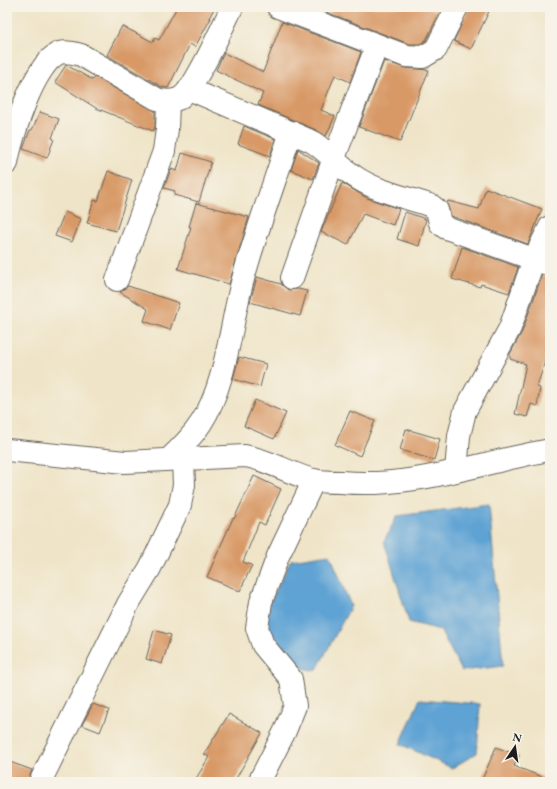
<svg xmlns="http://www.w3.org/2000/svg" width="557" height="789" viewBox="0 0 557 789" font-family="'EB Garamond',serif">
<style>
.water{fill:#5ea3d4;stroke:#3d6078}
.building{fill:#d89966}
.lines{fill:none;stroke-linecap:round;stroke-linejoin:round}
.street-casing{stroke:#666258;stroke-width:24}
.street{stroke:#fff;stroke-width:22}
</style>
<rect width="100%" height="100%" fill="#f7f3e8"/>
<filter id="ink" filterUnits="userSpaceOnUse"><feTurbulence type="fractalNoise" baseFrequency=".025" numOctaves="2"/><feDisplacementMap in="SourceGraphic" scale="8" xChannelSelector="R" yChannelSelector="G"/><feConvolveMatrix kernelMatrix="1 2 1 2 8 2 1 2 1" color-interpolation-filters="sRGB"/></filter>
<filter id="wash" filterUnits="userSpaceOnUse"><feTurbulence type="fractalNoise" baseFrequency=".012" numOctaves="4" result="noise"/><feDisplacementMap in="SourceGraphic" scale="16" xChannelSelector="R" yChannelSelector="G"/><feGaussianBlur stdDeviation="0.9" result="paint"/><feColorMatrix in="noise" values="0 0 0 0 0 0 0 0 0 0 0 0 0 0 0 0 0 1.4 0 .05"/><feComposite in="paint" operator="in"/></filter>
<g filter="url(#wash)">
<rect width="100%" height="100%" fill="#efe4c7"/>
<g class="water">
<polygon points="489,504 503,666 462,671 440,630 409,622 384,541 397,516"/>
<polygon points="330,554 351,606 316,671 273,661 251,640 291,560"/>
<polygon points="420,699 480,704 477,753 452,768 400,744"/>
</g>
<g id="blocks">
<g class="building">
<polygon points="177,7 215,7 209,18 211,18 195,47 190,44 168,88 162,87 107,55 122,26 153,42 155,38 159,40"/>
<polygon points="313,7 427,7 440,12 426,40 420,44 409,44"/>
<polygon points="469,7 491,7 471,49 454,41"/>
<polygon points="282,22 361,52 350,82 335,75 321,110 335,116 326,136 316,130 258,105 263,93 216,70 224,53 263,72"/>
<polygon points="384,61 405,68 429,70 400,142 359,127"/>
<polygon points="66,65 93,80 95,77 155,111 155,127 153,131 96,108 55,82"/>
<polygon points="40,112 59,119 52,138 54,139 47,158 23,149 30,130 32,130"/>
<polygon points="244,126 275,139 270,156 238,144"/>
<polygon points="298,149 319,163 313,179 291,170"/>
<polygon points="182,153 211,162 199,202 174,195 175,191 164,188 171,169 177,171"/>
<polygon points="108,171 132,180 116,231 87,223 94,200 98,201"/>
<polygon points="342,183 367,198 399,209 393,225 363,214 348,245 321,232"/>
<polygon points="486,188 542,209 528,244 451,216 447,204 448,201 479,209"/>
<polygon points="196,203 249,217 229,284 178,269 191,227 189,227"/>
<polygon points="65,212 81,219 72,242 55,236"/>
<polygon points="405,212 426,219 419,246 397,239"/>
<polygon points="462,247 518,267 509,293 481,284 480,287 452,279"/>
<polygon points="542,275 550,277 550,345 537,387 540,388 537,406 531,404 527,417 515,414 526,364 510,359 510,354 522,332"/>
<polygon points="257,277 281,284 288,290 298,289 307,291 300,316 250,302"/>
<polygon points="128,286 179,303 170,330 144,321 148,309 120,292"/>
<polygon points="239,357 266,364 260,387 233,379"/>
<polygon points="255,400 286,413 274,439 244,426"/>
<polygon points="350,411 375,421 360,456 335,445"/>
<polygon points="406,429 440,439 434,460 400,450"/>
<polygon points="254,476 281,489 265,525 259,522 243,562 252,565 240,591 207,577 233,518 234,519"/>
<polygon points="154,630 171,635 162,664 146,659"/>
<polygon points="93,704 109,710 100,732 82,725"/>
<polygon points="229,714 262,733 234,782 194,782 209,757 204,754"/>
<polygon points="496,747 519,756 514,766 550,780 550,782 481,782"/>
<polygon points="7,761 32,770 28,782 7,782"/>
</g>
</g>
</g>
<g filter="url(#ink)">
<use href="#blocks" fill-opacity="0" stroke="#666258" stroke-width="1"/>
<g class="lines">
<defs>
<g id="street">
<polyline points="278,7 406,56 423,57 436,49 457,7"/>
<path d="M189 89 311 141C328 151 338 166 354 176 377 192 406 197 432 206L437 210 440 223 446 228 550 265"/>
<path d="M7 163C11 138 34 63 59 53 66 51 74 53 81 55L157 99C164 101 170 102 178 99 193 93 224 24 232 7"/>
<polyline points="292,278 334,158 377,45"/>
<polyline points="117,280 164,151 167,129 168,102"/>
<path d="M7 450 125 462 245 456C269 460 290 474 313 480 322 482 332 482 341 482 413 489 480 462 550 450"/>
<path d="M169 459C181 448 192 437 201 423 227 383 230 325 243 279 257 229 275 181 291 132"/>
<polyline points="456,471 459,436 465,411 510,328 534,259 550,227"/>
<polyline points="40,782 128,604 150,568 180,505 184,485 183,459"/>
<polyline points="259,782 285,731 295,706 291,679 263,645 257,628 261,602 278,556 314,480"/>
</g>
</defs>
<use href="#street" class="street-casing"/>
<use href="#street" class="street"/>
</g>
</g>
<rect width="557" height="789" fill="none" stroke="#f7f3e8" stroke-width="24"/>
<g transform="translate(515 747) rotate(13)" stroke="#f7f3e8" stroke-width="3" paint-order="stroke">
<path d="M0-3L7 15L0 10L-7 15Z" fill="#1c1c1c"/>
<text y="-6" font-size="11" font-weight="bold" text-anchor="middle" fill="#1c1c1c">N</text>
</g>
</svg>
